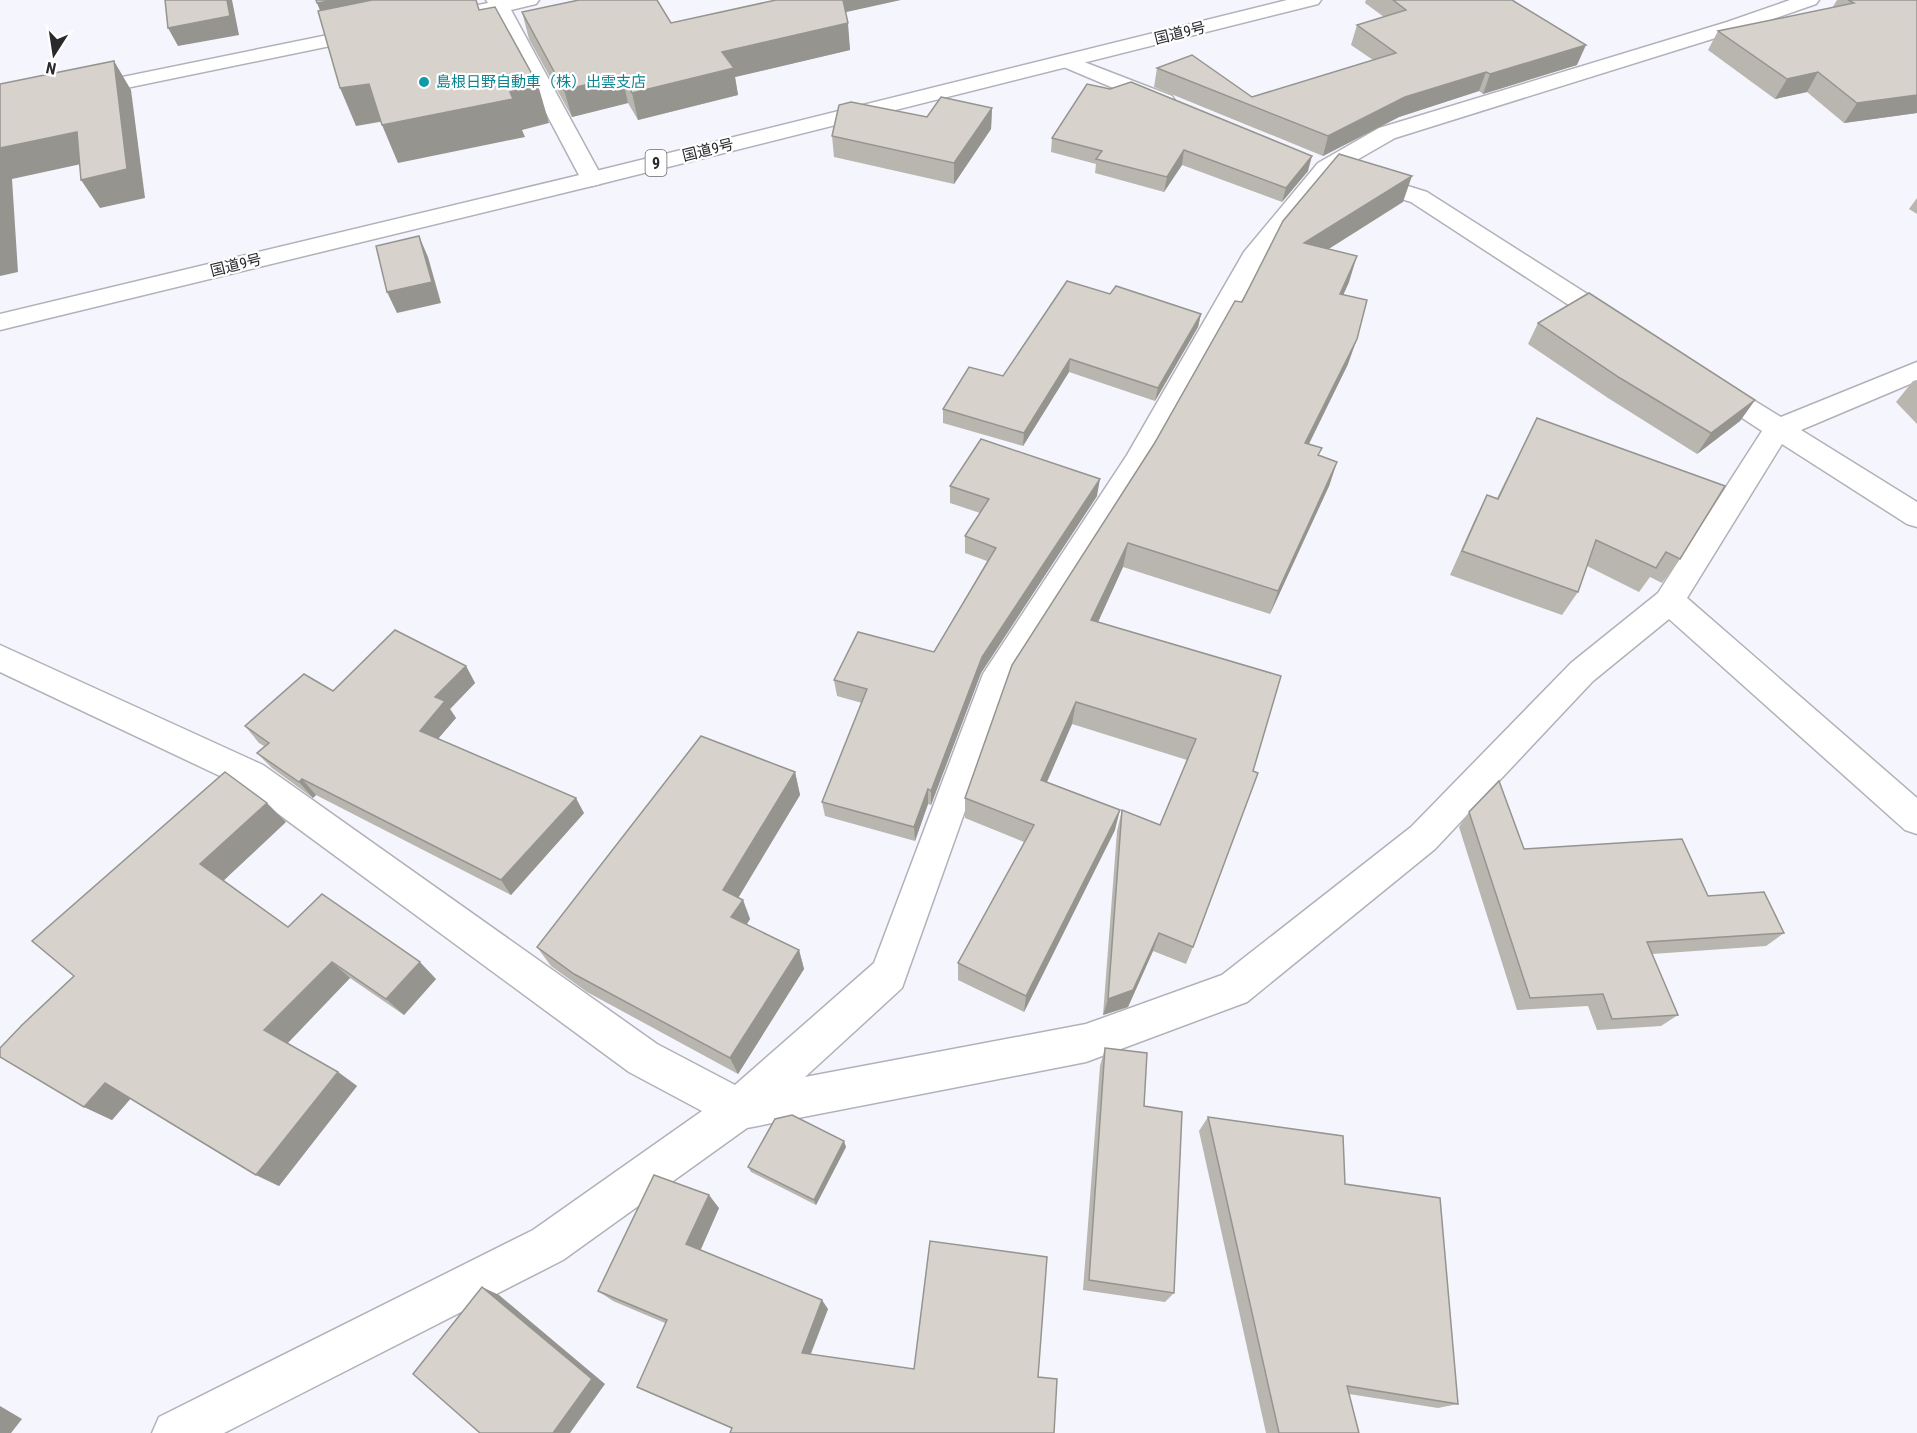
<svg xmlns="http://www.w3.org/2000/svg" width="1917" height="1433" viewBox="0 0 1917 1433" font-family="'Roboto Condensed','Noto Sans JP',sans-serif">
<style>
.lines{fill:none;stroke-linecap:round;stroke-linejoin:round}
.minor-casing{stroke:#b2b1b9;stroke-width:3}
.highway-casing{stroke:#b2b1b9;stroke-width:3}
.minor{fill:#fff;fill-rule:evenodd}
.highway{fill:#fff;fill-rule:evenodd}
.wall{fill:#b9b5af}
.shaded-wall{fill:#96948f}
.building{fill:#d7d3cc;stroke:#96948f;stroke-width:1.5}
.culture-dot{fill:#0f9aa8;stroke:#fff;stroke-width:2}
.labels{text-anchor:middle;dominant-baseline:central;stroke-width:4.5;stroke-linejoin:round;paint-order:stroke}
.far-street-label{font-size:15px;fill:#2a2a2d;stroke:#fff}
.far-culture-label{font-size:15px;fill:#0d838f;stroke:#fff;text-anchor:start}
.shield{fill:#fff;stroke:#6a6a6c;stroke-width:1.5}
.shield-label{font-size:16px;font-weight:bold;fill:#2a2a2d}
</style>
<rect width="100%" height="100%" fill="#f5f5fd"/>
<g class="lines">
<defs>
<g id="minor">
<polygon points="486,0 539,0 536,4 511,10 603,179 600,184 592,186 584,184 581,179 493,13 437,25 430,23 427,19 430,15 488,3"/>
<polygon points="1790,0 1819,0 1816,4 1741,30 1395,138 1334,173 1267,255 1148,468 1009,687 902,988 805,1077 1086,1024 1222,975 1411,827 1571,663 1658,593 1762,431 1701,391 1697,385 1701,379 1710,376 1719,379 1781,417 1917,362 1917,381 1801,430 1917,502 1917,527 1907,524 1782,444 1687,598 1917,798 1917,834 1905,830 1669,619 1593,681 1435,849 1247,1002 1086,1062 747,1128 563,1260 224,1433 152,1433 159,1417 533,1230 702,1111 629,1072 239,785 0,672 0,645 263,765 657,1044 735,1085 874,963 983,674 1127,455 1244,252 1318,163 1379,128 1727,22"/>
<polygon points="372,26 379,28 382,32 379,36 0,114 0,102"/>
<polygon points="1066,55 1172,96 1175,101 1172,106 1164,107 1156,106 1059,65 1056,61 1059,57"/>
<polygon points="1363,172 1427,192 1625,318 1629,324 1625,330 1616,332 1607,330 1411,202 1355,184 1352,179 1355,174"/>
</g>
<polygon id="highway" points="1287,0 1321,0 1318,4 592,186 0,330 0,314 592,172"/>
</defs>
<use href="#minor" class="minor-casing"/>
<use href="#highway" class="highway-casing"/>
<use href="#minor" class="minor"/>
<use href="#highway" class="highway"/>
</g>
<g class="wall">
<polygon points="1366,0 1512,0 1577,65 1483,94 1479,91 1399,117 1323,156 1154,87 1157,68 1252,97 1373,60 1351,45 1357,25 1384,17 1365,3"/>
<polygon points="1837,0 1917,0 1917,113 1844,123 1807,92 1775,99 1708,50 1718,31 1832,8"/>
<polygon points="522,12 671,23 846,12 850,50 735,77 738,95 638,120 628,103 572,117 529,39"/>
<polygon points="1087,84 1308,171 1282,202 1182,165 1164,192 1095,173 1096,164 1051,152 1052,138"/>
<polygon points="992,108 991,129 954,184 834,157 832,136 927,117"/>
<polygon points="1917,198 1917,214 1909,209"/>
<polygon points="1403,202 1328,249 1349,282 1343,295 1348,364 1309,444 1319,455 1337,462 1329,486 1270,614 1123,567 1098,622 1281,676 1193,947 1186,964 1153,951 1128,1007 1103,1015 1117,831 1122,810 1160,825 1187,760 1072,724 1047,782 1115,830 1024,1012 958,980 958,963 1024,842 965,818 965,798 1154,444 1242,302"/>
<polygon points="1110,294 1201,314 1198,327 1155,401 1069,372 1023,446 943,423 943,409 1003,376"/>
<polygon points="1538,323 1755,400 1740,421 1697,454 1608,398 1528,344"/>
<polygon points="1917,380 1917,424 1896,402 1913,381"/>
<polygon points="1537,418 1680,559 1662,583 1650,577 1639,592 1587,566 1578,592 1562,615 1450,575 1475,519 1487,495 1497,498"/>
<polygon points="950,486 1097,496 981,673 931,805 928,804 915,841 825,816 822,802 862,703 837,696 834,680 934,652 987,561 965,553 965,536 980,513 950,503"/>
<polygon points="466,666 475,683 450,709 456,718 438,738 584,813 511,895 316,795 313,798 272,768 257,753 264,746 259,743 245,726 333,691"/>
<polygon points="795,772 800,795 738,897 743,900 750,919 747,924 799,950 804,969 738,1074 587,992 551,966 537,947"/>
<polygon points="1469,812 1524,849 1708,896 1784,933 1766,946 1652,954 1678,1015 1661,1026 1597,1030 1588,1006 1517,1010 1459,827"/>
<polygon points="286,822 224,880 288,927 436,979 404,1015 350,978 287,1043 338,1072 357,1086 279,1186 256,1175 131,1098 112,1120 84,1107 22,1025"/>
<polygon points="1105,1048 1144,1106 1174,1293 1165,1302 1083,1290 1100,1066"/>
<polygon points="1208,1117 1345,1184 1458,1404 1438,1408 1349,1394 1359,1433 1266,1433 1199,1131"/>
<polygon points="846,1147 816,1205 751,1172 748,1167"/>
<polygon points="719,1208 700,1250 828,1309 811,1354 914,1369 1038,1377 732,1428 665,1323 613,1301 598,1291"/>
</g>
<g class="shaded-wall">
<polygon points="227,0 232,0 239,35 178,46 168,28"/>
<polygon points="335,0 464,0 329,33 317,3"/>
<polygon points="841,0 901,0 842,13"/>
<polygon points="848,23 850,50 735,77 738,95 638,120 632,93 722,52"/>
<polygon points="1586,45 1577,65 1483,94 1490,74"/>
<polygon points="114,61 131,90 145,198 100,208 81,180"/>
<polygon points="1486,72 1479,91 1399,117 1323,156 1328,136 1405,97"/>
<polygon points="1818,72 1807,92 1775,99 1787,79"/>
<polygon points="622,76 628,103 572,117 564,90"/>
<polygon points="369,84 385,121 356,126 340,88"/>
<polygon points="538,85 549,123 522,130 525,137 398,163 382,125"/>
<polygon points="1917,95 1917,113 1844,123 1857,103"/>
<polygon points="992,108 991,129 954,184 954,163"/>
<polygon points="77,132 95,161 12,179 18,272 0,276 0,148"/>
<polygon points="1184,150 1182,165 1164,192 1167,177"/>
<polygon points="1312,156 1308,171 1282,202 1286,188"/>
<polygon points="1412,176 1403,202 1297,269 1304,243"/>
<polygon points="419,236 428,257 441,303 397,313 387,292"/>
<polygon points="1357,256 1349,282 1332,320 1340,294"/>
<polygon points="1201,314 1198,327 1155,401 1158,388"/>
<polygon points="1357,339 1348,364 1297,468 1305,443"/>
<polygon points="1070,359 1069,372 1023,446 1024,433"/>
<polygon points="1755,400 1740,421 1697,454 1711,433"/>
<polygon points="1337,462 1329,486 1270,614 1278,591"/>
<polygon points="1100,479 1097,496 981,673 931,805 931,791 982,657"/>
<polygon points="1128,543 1123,567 1088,644 1091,620"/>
<polygon points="466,666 475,683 450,709 456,718 431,747 420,731 435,697"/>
<polygon points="1076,702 1072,724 1039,800 1041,780"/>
<polygon points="795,772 800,795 731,910 723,890"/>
<polygon points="302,779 316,795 313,798 299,782"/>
<polygon points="928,789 928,804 915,841 914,827"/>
<polygon points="576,798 584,813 511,895 501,880"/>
<polygon points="267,803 286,822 222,882 200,864"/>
<polygon points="1120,810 1115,830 1024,1012 1026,996"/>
<polygon points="743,900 750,919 739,936 731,917"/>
<polygon points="1159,933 1153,951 1128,1007 1103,1015 1108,999"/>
<polygon points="799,950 804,969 738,1074 730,1058"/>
<polygon points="332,962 350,978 286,1045 264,1030"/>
<polygon points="420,962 436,979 404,1015 386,999"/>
<polygon points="338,1072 357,1086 279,1186 256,1175"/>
<polygon points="105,1083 132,1097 112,1120 84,1107"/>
<polygon points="844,1141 846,1147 816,1205 814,1200"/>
<polygon points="709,1195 719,1208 698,1256 686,1244"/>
<polygon points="482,1287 499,1295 605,1384 570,1433 553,1433"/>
<polygon points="822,1300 828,1309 808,1360 802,1353"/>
<polygon points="0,1406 22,1419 11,1433 0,1433"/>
</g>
<g class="building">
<polygon points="165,0 227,0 230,16 168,28"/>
<polygon points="316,0 335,0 317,3"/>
<polygon points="372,0 476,0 479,10 495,7 538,85 510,92 513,99 382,125 369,84 340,88 318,11"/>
<polygon points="579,0 657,0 671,23 776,0 843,0 848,23 722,52 734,68 632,93 622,76 564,90 522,12"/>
<polygon points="1393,0 1512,0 1586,45 1490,74 1486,72 1405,97 1328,136 1157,68 1192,55 1252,97 1396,53 1357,25 1406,10"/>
<polygon points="1848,0 1917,0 1917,95 1857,103 1818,72 1787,79 1718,31 1854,3"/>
<polygon points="114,61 127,169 81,180 77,132 0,148 0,84"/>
<polygon points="1131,82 1312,156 1286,188 1184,150 1167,177 1096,159 1102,151 1052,138 1087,84 1110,89"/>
<polygon points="941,97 992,108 954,163 832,136 839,105 851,102 927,117"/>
<polygon points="1339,154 1412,176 1304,243 1357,256 1340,294 1367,300 1357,339 1305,443 1322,448 1318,455 1337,462 1278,591 1128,543 1091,620 1281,676 1253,771 1258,773 1193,947 1159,933 1133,990 1108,999 1122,810 1160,825 1196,739 1076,702 1041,780 1120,810 1026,996 958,963 1034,825 965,798 1012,665 1154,444 1235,301 1242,302 1283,221"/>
<polygon points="419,236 432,282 387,292 376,246"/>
<polygon points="1067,281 1110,294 1116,286 1201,314 1158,388 1070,359 1024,433 943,409 969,367 1003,376"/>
<polygon points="1589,293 1755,400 1711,433 1620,378 1538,323"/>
<polygon points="1537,418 1725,486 1680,559 1666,552 1656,568 1596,540 1578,592 1462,551 1487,495 1498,499"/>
<polygon points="981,439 1100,479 982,657 931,791 928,789 914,827 822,802 867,689 834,680 858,632 934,652 996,548 965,536 989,499 950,486"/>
<polygon points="395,630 466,666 435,697 445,701 420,731 576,798 501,880 302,779 299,782 257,753 269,743 245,726 304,674 333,691"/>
<polygon points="701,736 795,772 723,890 743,900 731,917 799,950 730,1058 574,974 537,947"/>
<polygon points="225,772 267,803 200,864 288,927 322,894 420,962 386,999 332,962 264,1030 338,1072 256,1175 105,1083 84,1107 0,1057 0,1048 22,1025 74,976 32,941"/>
<polygon points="1499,781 1524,849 1682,839 1708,896 1764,892 1784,933 1647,942 1678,1015 1612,1019 1603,994 1530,998 1469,812"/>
<polygon points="1105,1048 1147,1053 1144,1106 1182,1112 1174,1293 1089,1280"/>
<polygon points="792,1115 844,1141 814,1200 748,1167 775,1119"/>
<polygon points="1208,1117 1343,1136 1345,1184 1440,1198 1458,1404 1347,1386 1359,1433 1279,1433"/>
<polygon points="654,1175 709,1195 686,1244 822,1300 802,1353 914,1369 930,1241 1047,1257 1038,1377 1057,1379 1054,1433 730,1433 732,1428 637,1387 667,1320 598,1291"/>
<polygon points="482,1287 592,1379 553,1433 480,1433 413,1374"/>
</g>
<circle class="culture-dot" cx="424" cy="82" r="6"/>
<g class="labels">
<g class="far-street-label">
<text transform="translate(1180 33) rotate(-14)">国道9号</text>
<text transform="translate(708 150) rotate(-14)">国道9号</text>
<text transform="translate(236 265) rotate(-14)">国道9号</text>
</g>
<g class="far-culture-label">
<text x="436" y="82">島根日野自動車（株）出雲支店</text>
</g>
<rect class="shield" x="645.5" y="150" width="21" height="26" rx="4.5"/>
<g class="shield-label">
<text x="656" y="163">9</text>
</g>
</g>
<g transform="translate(54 54) rotate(192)" stroke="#ffffff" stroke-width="4.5" paint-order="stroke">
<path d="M0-4.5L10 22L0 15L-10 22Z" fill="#2a2a2d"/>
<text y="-9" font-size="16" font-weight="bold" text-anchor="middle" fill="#2a2a2d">N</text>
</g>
</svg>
